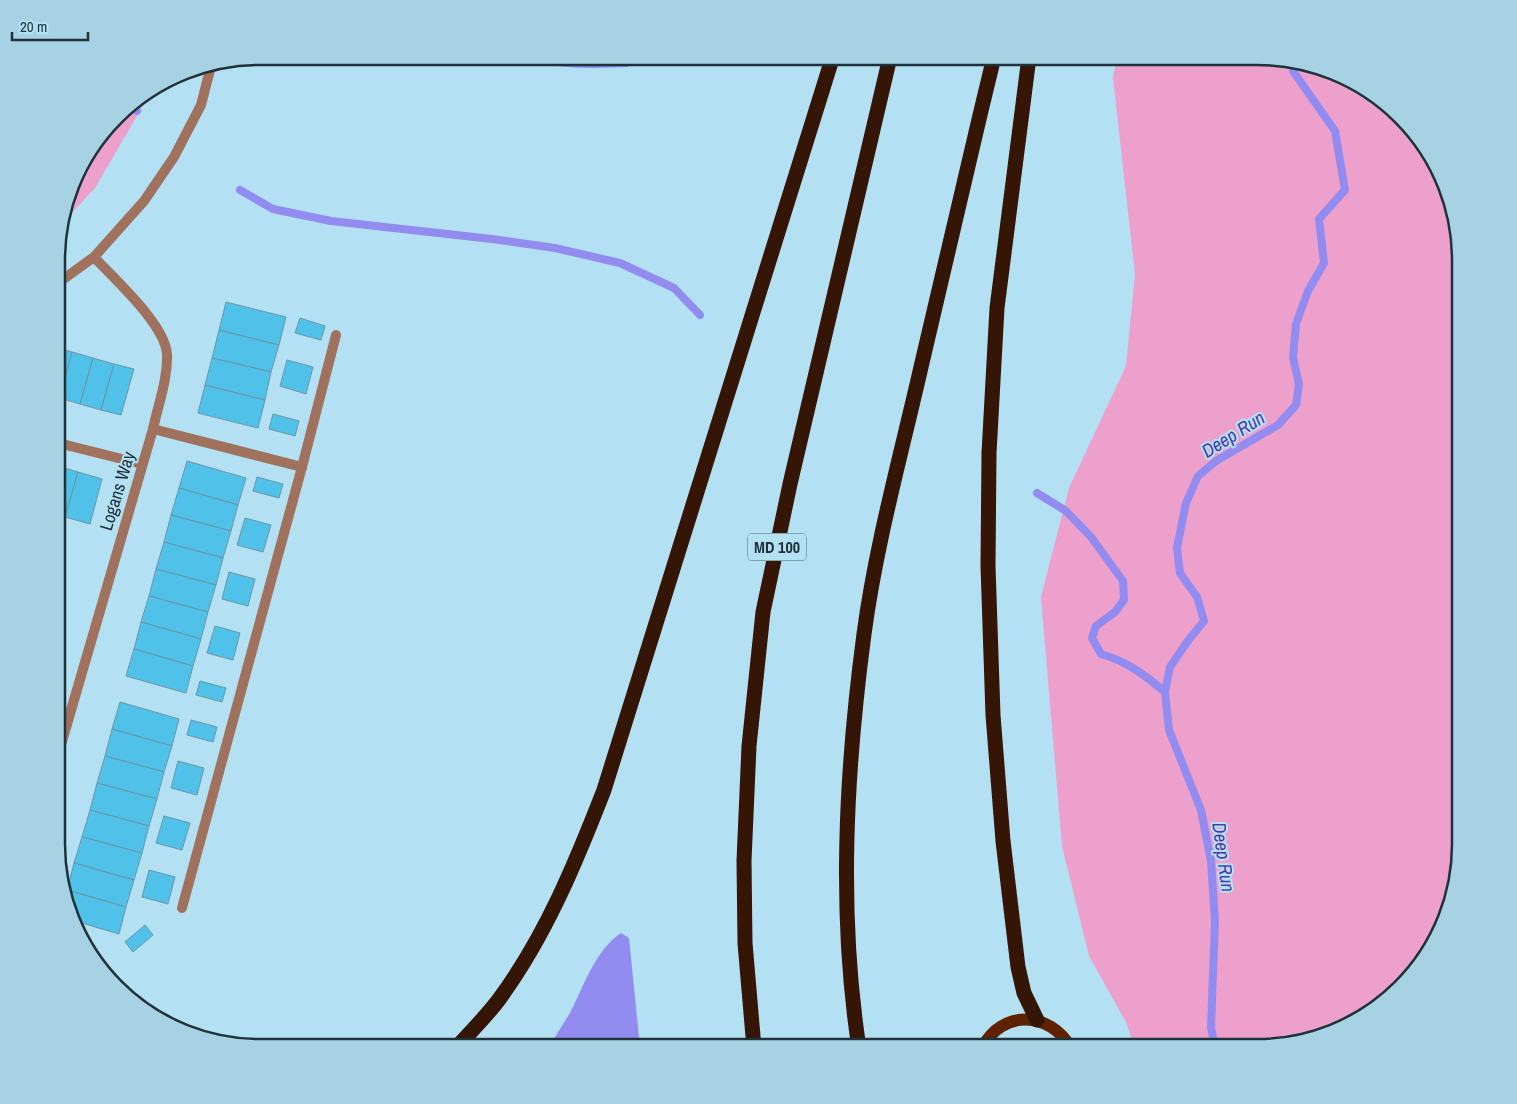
<svg xmlns="http://www.w3.org/2000/svg" width="1517" height="1104" viewBox="0 0 1517 1104" font-family="'Archivo Narrow',sans-serif">
<style>
.green{fill:#eca0cb}
.water{fill:#938cf0}
.lines{fill:none;stroke-linecap:round;stroke-linejoin:round}
.stream{stroke:#938cf0;stroke-width:8}
.building{fill:#50c1e9;stroke:#6b96a7}
.lane{stroke:#a0725e;stroke-width:10}
.street{stroke:#a0725e;stroke-width:10}
.primary{stroke:#5e2200;stroke-width:12}
.highway{stroke:#351505;stroke-width:15}
.labels{text-anchor:middle;dominant-baseline:central;stroke-width:4;stroke-linejoin:round;paint-order:stroke}
.shield{fill:#b3e0f3;stroke:#4c6671;stroke-width:1}
.shield-label{font-size:16px;font-weight:bold;fill:#203239}
.street-label{font-size:18px;fill:#203239;stroke:#b3e0f3}
.water-label{font-size:19px;font-style:italic;fill:#4d37ab;stroke:#b3e0f3}
.rim{fill:none;stroke:#203239;stroke-width:2.5}
</style>
<rect width="100%" height="100%" fill="#b3e0f3"/>
<g class="green">
<polygon points="1117,57 1270,57 1335,72 1381,98 1440,170 1460,247 1460,857 1450,910 1419,968 1347,1027 1257,1048 1135,1048 1126,1022 1089,956 1062,846 1041,597 1069,488 1126,366 1135,274 1113,78"/>
<polygon points="152,90 95,188 64,221 62,219 77,170 125,107"/>
</g>
<g class="water">
<path d="M524 56H635L628 67C597 68 552 71 524 56Z"/>
<path d="M621 933 629 938 640 1047H549C556 1035 564 1023 571 1011 585 983 595 951 621 933Z"/>
</g>
<g class="lines">
<g class="stream">
<polyline points="130,104 137,111"/>
<polyline points="240,190 273,209 331,221 492,239 555,248 620,263 674,288 700,315"/>
<path d="M1037 493 1066 511 1091 537 1123 581 1124 600 1115 612 1096 626 1092 638 1101 654C1126 661 1145 675 1165 692"/>
<polyline points="1215,1048 1211,1027 1215,921 1211,861 1201,810 1169,730 1165,692 1170,667 1187,642 1204,621 1197,597 1180,573 1177,548 1186,503 1198,476 1216,461 1278,425 1296,405 1299,384 1293,358 1296,324 1308,291 1324,263 1319,219 1345,190 1335,131 1293,71 1292,62"/>
</g>
</g>
<g class="building">
<polygon points="226,302 286,317 279,345 219,330"/>
<polygon points="300,318 325,326 321,340 295,333"/>
<polygon points="219,330 279,345 271,372 212,358"/>
<polygon points="58,348 72,352 60,398 58,398"/>
<polygon points="72,352 93,358 80,404 60,398"/>
<polygon points="93,358 114,364 101,410 80,404"/>
<polygon points="212,358 271,372 265,400 205,385"/>
<polygon points="287,360 313,367 306,394 280,386"/>
<polygon points="114,364 134,369 121,415 101,410"/>
<polygon points="205,385 265,400 258,428 198,413"/>
<polygon points="273,414 299,421 295,436 269,429"/>
<polygon points="187,461 246,478 238,505 179,488"/>
<polygon points="58,466 78,472 65,517 58,515"/>
<polygon points="78,472 102,479 90,524 65,517"/>
<polygon points="257,477 283,484 279,498 253,491"/>
<polygon points="179,488 238,505 231,531 171,515"/>
<polygon points="171,515 231,531 223,558 164,542"/>
<polygon points="245,518 271,525 263,552 237,545"/>
<polygon points="164,542 223,558 216,585 156,569"/>
<polygon points="156,569 216,585 208,612 149,596"/>
<polygon points="229,572 255,579 248,606 222,599"/>
<polygon points="149,596 208,612 201,639 141,622"/>
<polygon points="141,622 201,639 193,666 134,649"/>
<polygon points="215,626 240,633 233,660 207,653"/>
<polygon points="134,649 193,666 186,693 126,676"/>
<polygon points="200,681 226,688 222,702 196,695"/>
<polygon points="120,702 179,719 172,746 112,729"/>
<polygon points="191,720 217,727 213,742 187,735"/>
<polygon points="112,729 172,746 164,772 105,756"/>
<polygon points="105,756 164,772 157,799 97,783"/>
<polygon points="178,761 204,768 197,795 171,788"/>
<polygon points="97,783 157,799 149,826 90,810"/>
<polygon points="90,810 149,826 142,853 82,837"/>
<polygon points="164,816 190,823 182,850 156,843"/>
<polygon points="82,837 142,853 134,880 74,863"/>
<polygon points="74,863 134,880 126,907 67,890"/>
<polygon points="149,870 175,877 168,904 142,897"/>
<polygon points="67,890 126,907 119,934 75,921 66,894"/>
<polygon points="145,925 153,935 133,952 125,942"/>
</g>
<g class="lines">
<g class="lane">
<polyline points="153,429 302,467"/>
<polyline points="58,443 142,464"/>
<polyline points="182,908 302,467 336,335"/>
</g>
<g class="street">
<polyline points="58,283 94,257 144,201 174,157 201,105 211,66"/>
<path d="M58 755 153 429C158 405 168 379 167 354 165 324 114 279 94 257"/>
</g>
<path class="primary" d="M982 1048C1002 1009 1050 1011 1071 1048"/>
<g class="highway">
<polyline points="1029,57 997,308 989,453 988,566 993,715 1003,841 1018,967 1024,993 1037,1020"/>
<path d="M457 1047C471 1031 487 1016 500 998 546 935 576 862 604 790L833 56"/>
<polyline points="754,1048 745,943 744,861 749,746 763,612 790,484 890,57"/>
<path d="M859 1048C838 911 846 770 864 634 876 544 901 455 921 367 945 263 969 160 994 57"/>
</g>
</g>
<g class="labels">
<rect class="shield" x="748" y="533.5" width="58" height="27" rx="4"/>
<g class="shield-label">
<text x="777" y="547">MD 100</text>
</g>
<g class="street-label">
<text transform="translate(117 491) rotate(-73)">Logans Way</text>
</g>
<g class="water-label">
<text transform="translate(1233 434) rotate(-32)">Deep Run</text>
<text transform="translate(1224 857) rotate(82)">Deep Run</text>
</g>
</g>
<path d="M0 0H1517V1104H0ZM260 65H1257A195 195 0 0 1 1452 260V844A195 195 0 0 1 1257 1039H260A195 195 0 0 1 65 844V260A195 195 0 0 1 260 65Z" fill="#a7d2e4" fill-rule="evenodd"/>
<path class="rim" d="M260 65H1257A195 195 0 0 1 1452 260V844A195 195 0 0 1 1257 1039H260A195 195 0 0 1 65 844V260A195 195 0 0 1 260 65Z"/>
<path d="M12 32v8h76v-8" fill="none" stroke="#203239" stroke-width="2.5"/>
<text x="20" y="32" font-size="15" fill="#203239" stroke="#b3e0f3" stroke-width="4" paint-order="stroke">20 m</text>
</svg>
